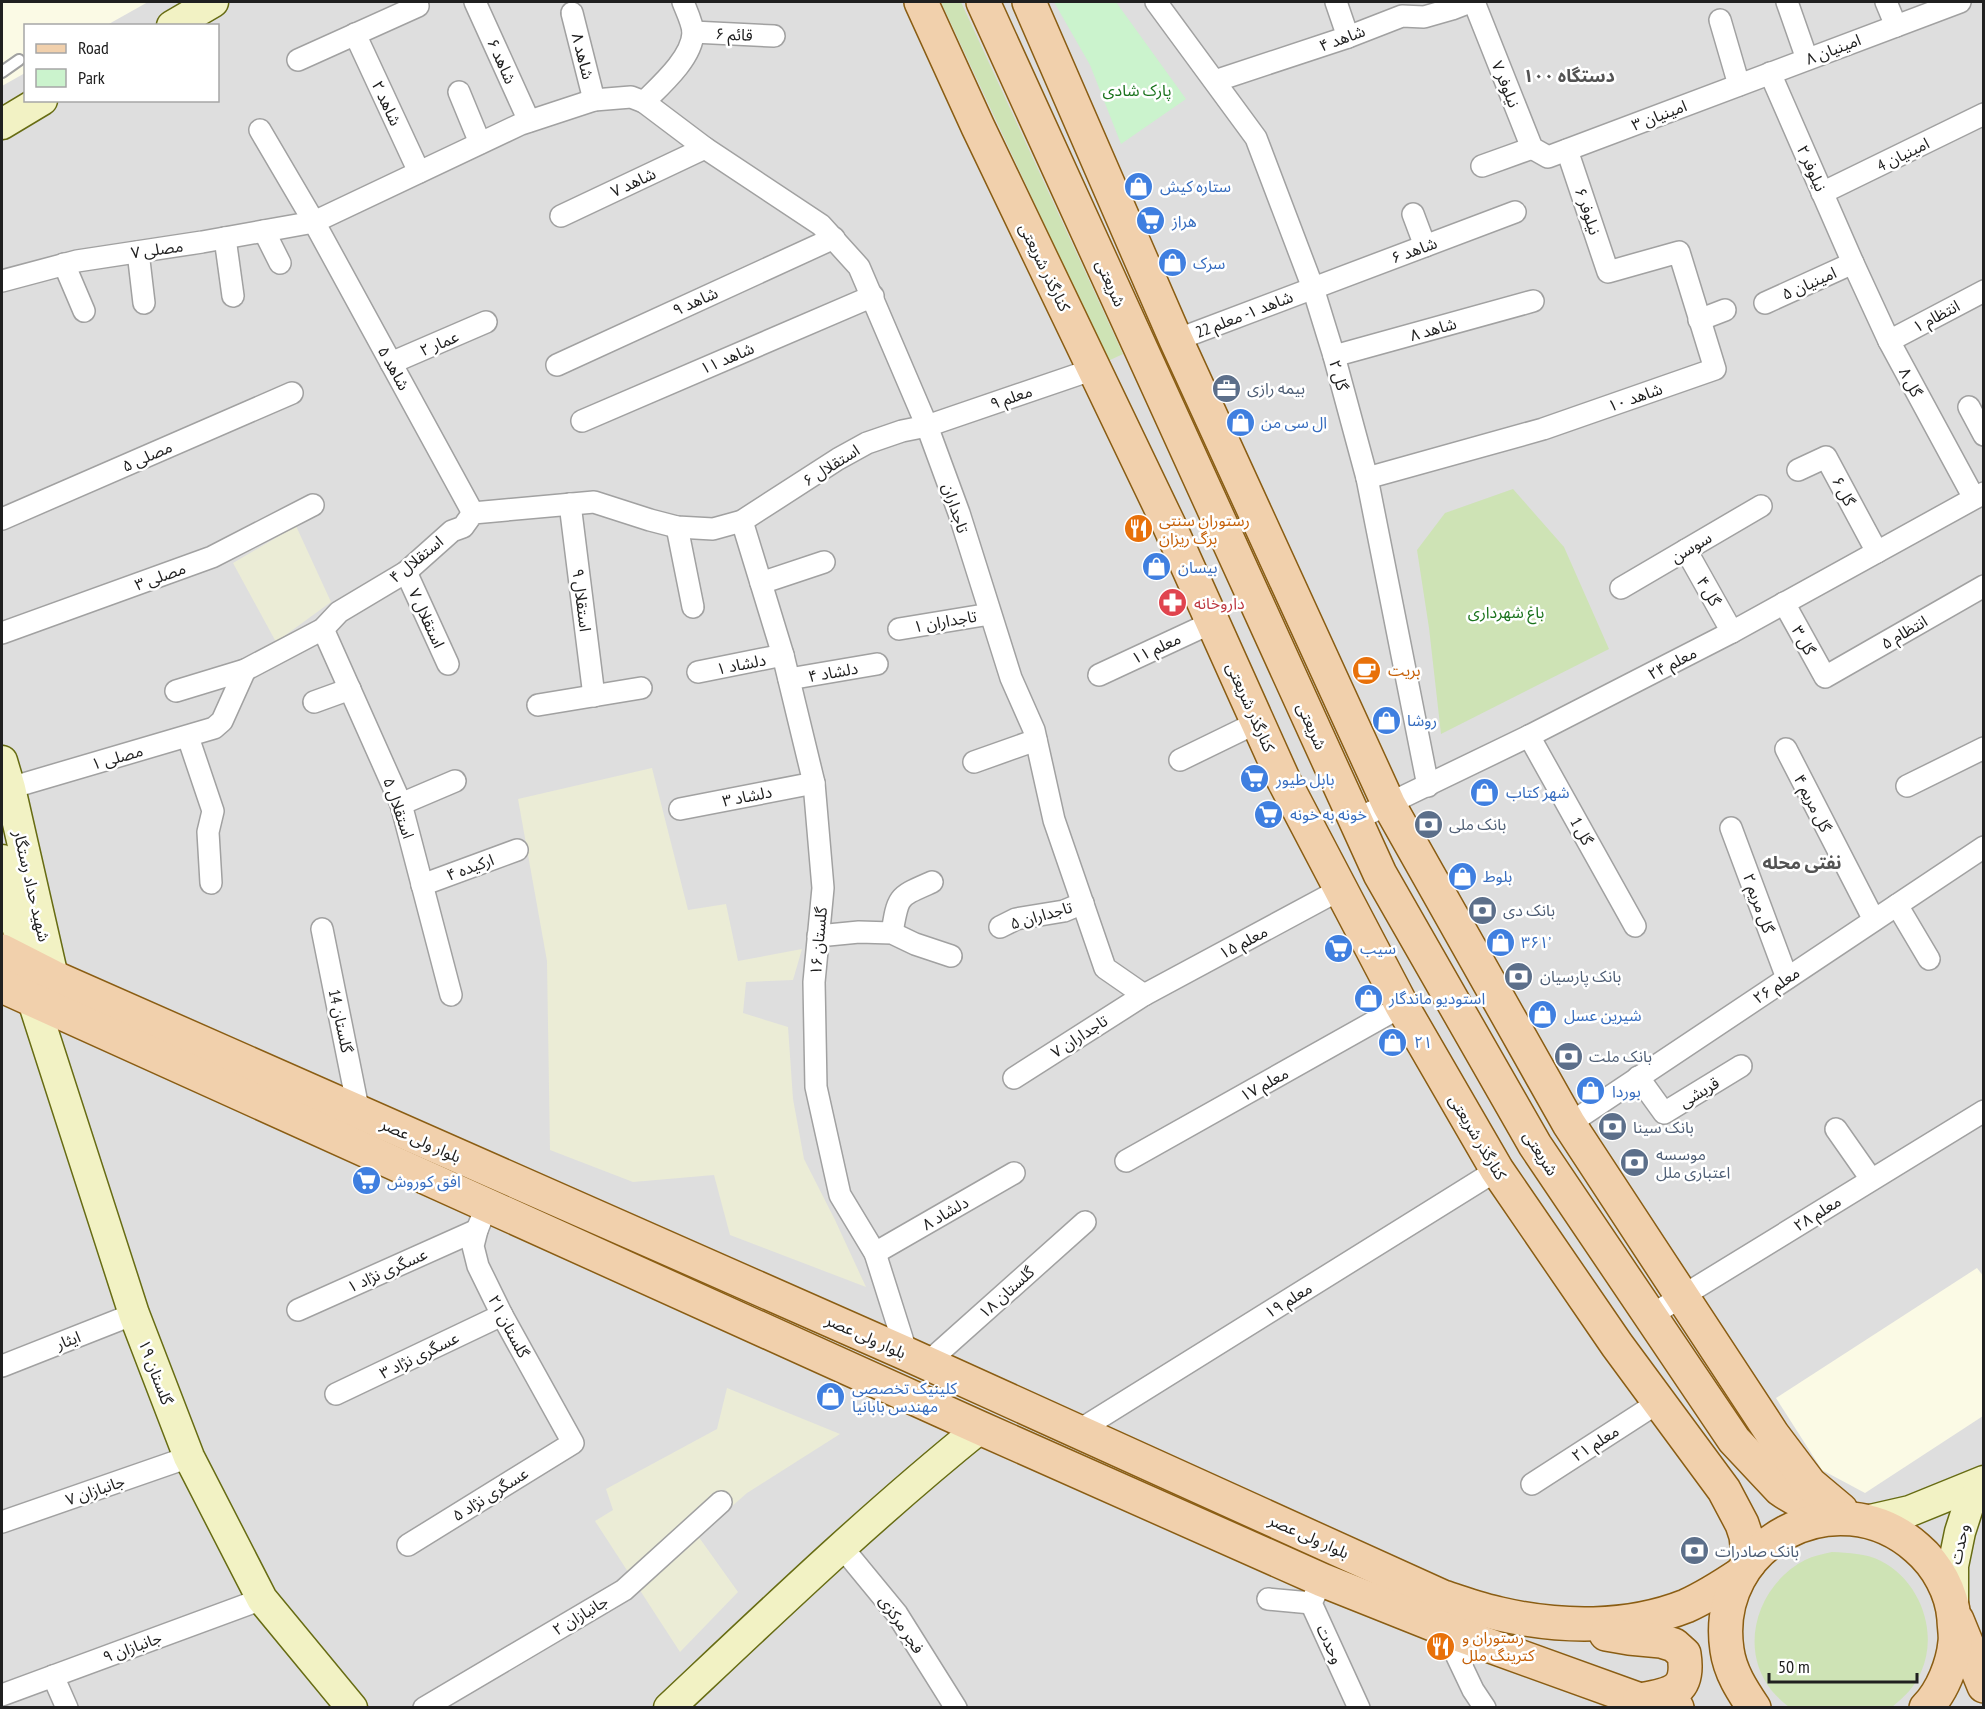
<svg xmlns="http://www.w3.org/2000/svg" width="1985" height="1709" viewBox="0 0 1985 1709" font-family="'PT Sans Narrow','Noto Sans Arabic',sans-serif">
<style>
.residential{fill:#dedede;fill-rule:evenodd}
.education{fill:#fbfae5}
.farmland{fill:#ebecd6}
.grass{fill:#cee3b5}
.park{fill:#cbf3cd}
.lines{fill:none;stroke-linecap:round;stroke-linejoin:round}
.service-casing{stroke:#a1a1a1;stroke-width:14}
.minor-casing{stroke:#a1a1a1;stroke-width:24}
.secondary-casing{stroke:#676c13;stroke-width:33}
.primary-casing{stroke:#8a5d13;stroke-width:36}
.service{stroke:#fff;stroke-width:10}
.minor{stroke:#fff;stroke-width:21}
.secondary{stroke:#f2f2c4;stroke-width:30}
.primary{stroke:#f1d0ac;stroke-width:33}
.labels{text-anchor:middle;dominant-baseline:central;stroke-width:5;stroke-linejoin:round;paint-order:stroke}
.street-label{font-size:16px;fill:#202020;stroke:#fff}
.park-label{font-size:16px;fill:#1a731d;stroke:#fff}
.shop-label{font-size:16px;fill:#366cbe;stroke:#fff;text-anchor:start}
.service-label{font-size:16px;fill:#4e5e75;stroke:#fff;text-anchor:start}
.food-label{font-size:16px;fill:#c56008;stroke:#fff;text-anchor:start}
.health-label{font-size:16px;fill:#be3a42;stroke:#fff;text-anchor:start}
.neighbourhood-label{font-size:18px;font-weight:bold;fill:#535353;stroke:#fff}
</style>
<rect width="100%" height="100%" fill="#f0ede8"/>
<path class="residential" d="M2 2H1983V1707H2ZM26 26H218V100H26Z"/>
<g class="education">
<polygon points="2,2 148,2 107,25 26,26 25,73 2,86"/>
<polygon points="1977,1268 1984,1277 1983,1416 1865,1493 1822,1470 1776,1398"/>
</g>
<g class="farmland">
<polygon points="296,526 331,602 276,642 233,563"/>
<polygon points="652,768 688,910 726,904 738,961 802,949 793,980 746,982 743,1013 788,1027 793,1099 804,1159 835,1220 866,1287 730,1235 714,1175 633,1182 550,1150 547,961 518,799"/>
<polygon points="727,1388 840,1434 747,1493 698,1536 738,1592 680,1652 595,1521 613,1510 606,1489 717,1429"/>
</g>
<g class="grass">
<polygon points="941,2 961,2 1123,354 1108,361"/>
<polygon points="1513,489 1564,547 1609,649 1441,734 1429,628 1417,550 1445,513"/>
<path d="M1832 1552C1849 1553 1865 1553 1881 1561 1920 1581 1939 1632 1921 1672 1915 1687 1904 1697 1892 1707H1789C1783 1702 1777 1697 1772 1691 1737 1648 1758 1584 1805 1560 1813 1556 1823 1554 1832 1552Z"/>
</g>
<polygon class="park" points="1054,2 1116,2 1186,99 1121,144 1090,65"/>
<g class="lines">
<defs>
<polyline id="service" points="2,72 19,60"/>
<g id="minor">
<polyline points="475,2 529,121"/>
<polyline points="1156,2 1256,138 1313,288 1334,356 1367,478 1428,786"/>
<polyline points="1336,2 1348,37"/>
<polyline points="1474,2 1532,148 1548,157 1960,2"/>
<polyline points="1787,2 1807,59"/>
<polyline points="1886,2 1896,26"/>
<polyline points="572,13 594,100"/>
<polyline points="1720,20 1739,85"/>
<polyline points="693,32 774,36"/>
<polyline points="355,34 419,172"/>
<polyline points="298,60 418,6"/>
<polyline points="1770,73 1853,263 1889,341 1974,498"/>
<polyline points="1215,81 1348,37 1402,16 1424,17 1452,9 1470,2"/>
<polyline points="459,92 480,143"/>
<polyline points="644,102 705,148 821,225 859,267 927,426 959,513 1011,678 1034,730 1054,820 1105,968 1144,995"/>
<polyline points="260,130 314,222 473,513"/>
<polyline points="1482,166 1532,148"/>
<polyline points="1822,193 1984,114"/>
<polyline points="1413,214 1425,246"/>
<polyline points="561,216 705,148"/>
<polyline points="264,231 280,263"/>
<polyline points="225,238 233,296"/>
<polyline points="138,252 144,303"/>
<polyline points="64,264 84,311"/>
<path d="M2 281 77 261 202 242 314 222 521 124 594 100 631 97 644 102C661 85 692 58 693 33 693 24 686 10 683 2"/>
<polyline points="1765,303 1853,263"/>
<polyline points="1699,320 1725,310"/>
<polyline points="1176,340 1515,212"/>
<polyline points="1889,341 1984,291"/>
<polyline points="1334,356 1533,301"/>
<polyline points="391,363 486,322"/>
<polyline points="557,365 834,238"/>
<polyline points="1969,407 1984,435"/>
<polyline points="582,421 873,296"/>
<polyline points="1798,470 1826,457 1877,552"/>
<polyline points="1367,478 1543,429 1715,369 1679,252 1608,272 1567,150"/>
<polyline points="570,504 594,696"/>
<polyline points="2,519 292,393"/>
<polyline points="742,521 783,655 814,783 823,888 814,982 816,1087 840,1195 875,1253 907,1354"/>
<polyline points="677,527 693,607"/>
<polyline points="1686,550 1732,632"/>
<polyline points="406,572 448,664"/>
<polyline points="761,583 824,562"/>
<polyline points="1621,588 1761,506"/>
<polyline points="1784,603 1825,677 1984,586"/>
<polyline points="323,629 401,804 451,995"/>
<polyline points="899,629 990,614"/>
<polyline points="2,633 212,557 313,505"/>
<polyline points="698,672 783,655"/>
<polyline points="1099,675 1213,622"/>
<polyline points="789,679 877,664"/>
<polyline points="176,691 245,670 323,629 339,612 406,572 452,531 463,527 473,513 594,502 650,520 677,527 713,529 742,521 838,459 867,443 902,431 927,426 1094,369"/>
<polyline points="314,702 350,689"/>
<polyline points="538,705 641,688"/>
<polyline points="1529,736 1635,926"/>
<polyline points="188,737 213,811 208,832 211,883"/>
<polyline points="1786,749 1874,920"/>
<polyline points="1180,760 1258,722"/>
<polyline points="974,762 1036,740"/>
<polyline points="1907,786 1984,748"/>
<polyline points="10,788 214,728 222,721 245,670"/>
<polyline points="401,804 455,781"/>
<polyline points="680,809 814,783"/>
<polyline points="1355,820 1529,736 1732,632 1984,493"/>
<polyline points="1731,828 1787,978"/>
<polyline points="422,885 517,850"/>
<polyline points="1897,905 1929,959"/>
<polyline points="1000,927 1016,919 1064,911 1083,903"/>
<polyline points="322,929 359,1113"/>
<path d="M892 933C898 895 898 897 932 882"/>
<polyline points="818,936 859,932 892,933 915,944 951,956"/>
<polyline points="1638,1077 1664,1113 1741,1066"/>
<polyline points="1014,1078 1144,995 1341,889"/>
<polyline points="1569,1124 1984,847"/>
<polyline points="1836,1129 1871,1179"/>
<polyline points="1126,1161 1402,1006"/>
<polyline points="875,1253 1014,1173"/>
<polyline points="298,1310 477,1230"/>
<polyline points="1650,1316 1984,1111"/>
<polyline points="927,1363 1085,1222"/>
<polyline points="2,1366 134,1314"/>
<polyline points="336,1394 502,1315"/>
<polyline points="1078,1431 1497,1170"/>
<polyline points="1532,1484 1659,1402"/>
<polyline points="2,1522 189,1457"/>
<polyline points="408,1545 573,1443 502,1315 478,1266 473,1246 477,1230 487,1205"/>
<polyline points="841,1546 897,1614 956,1708"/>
<polyline points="1322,1580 1311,1603 1359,1708"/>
<polyline points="1268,1599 1311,1603"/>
<polyline points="1460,1635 1454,1650 1473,1690 1485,1708"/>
<polyline points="53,1676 67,1708"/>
<polyline points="2,1695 262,1599"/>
<polyline points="424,1708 624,1590 721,1502"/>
</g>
<g id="secondary">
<polyline points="172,26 213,2"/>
<polyline points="2,124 42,100"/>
<polyline points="2,761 10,788 53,977"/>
<polyline points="2,860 26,965"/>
<polyline points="33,1001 134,1314 189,1457 262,1599 352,1708"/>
<polyline points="1866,1521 1910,1511 1984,1481"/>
<polyline points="1953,1606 1953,1566 1960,1532 1969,1504 1984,1485"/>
<path d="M669 1708C771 1612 871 1516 980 1428"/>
</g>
<g id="primary">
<polyline points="921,2 978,127 1169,525 1284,781 1402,1006 1497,1170 1617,1345 1724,1490 1742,1524 1746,1536 1749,1563"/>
<path d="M983 2 1380 874 1535 1145 1734 1440 1780 1489C1799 1503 1821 1511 1844 1518"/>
<polyline points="1029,2 1176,340 1389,805 1569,1124 1773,1435 1810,1484 1841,1510"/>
<path d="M2 951 53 977 907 1354 1443 1597C1462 1603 1481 1610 1500 1614 1560 1628 1628 1629 1686 1606 1706 1597 1723 1586 1741 1574"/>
<polyline points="2,986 980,1428 1322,1580 1460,1635 1640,1700 1677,1708"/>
<polyline points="1957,1620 1984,1686"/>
<path d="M1606 1634 1629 1638 1661 1641 1674 1645 1684 1654C1690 1692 1672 1694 1640 1700"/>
<path d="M1754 1708C1742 1690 1730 1672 1727 1650 1711 1543 1837 1477 1917 1548 1937 1565 1952 1592 1954 1619 1954 1626 1956 1635 1955 1642 1953 1664 1942 1692 1926 1708"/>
</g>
</defs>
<use href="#service" class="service-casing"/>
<use href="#minor" class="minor-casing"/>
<use href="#secondary" class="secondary-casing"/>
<use href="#primary" class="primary-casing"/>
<use href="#service" class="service"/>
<use href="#minor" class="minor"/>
<use href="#secondary" class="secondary"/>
<use href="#primary" class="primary"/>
</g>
<defs>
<symbol id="shop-disc" viewBox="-11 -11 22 22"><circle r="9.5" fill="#3f7fe0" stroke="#fff"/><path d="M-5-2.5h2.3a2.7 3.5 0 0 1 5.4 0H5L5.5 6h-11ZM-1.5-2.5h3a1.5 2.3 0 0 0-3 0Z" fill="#fff"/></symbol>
<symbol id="supermarket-disc" viewBox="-11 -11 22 22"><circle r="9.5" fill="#3f7fe0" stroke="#fff"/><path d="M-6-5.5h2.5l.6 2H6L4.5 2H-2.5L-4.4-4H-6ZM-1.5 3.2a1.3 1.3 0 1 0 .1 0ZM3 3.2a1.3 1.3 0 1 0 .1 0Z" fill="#fff"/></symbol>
<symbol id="office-disc" viewBox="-11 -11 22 22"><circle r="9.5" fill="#5c6f8a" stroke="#fff"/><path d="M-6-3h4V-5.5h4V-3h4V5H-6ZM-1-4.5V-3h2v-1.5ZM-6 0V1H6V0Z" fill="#fff"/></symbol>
<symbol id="restaurant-disc" viewBox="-11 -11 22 22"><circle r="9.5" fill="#e8710a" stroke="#fff"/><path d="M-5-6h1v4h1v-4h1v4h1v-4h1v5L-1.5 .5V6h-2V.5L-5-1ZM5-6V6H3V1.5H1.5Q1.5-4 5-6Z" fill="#fff"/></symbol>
<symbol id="pharmacy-disc" viewBox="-11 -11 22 22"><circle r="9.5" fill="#e0444e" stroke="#fff"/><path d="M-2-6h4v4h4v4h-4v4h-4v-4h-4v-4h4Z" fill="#fff"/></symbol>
<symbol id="cafe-disc" viewBox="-11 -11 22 22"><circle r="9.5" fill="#e8710a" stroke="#fff"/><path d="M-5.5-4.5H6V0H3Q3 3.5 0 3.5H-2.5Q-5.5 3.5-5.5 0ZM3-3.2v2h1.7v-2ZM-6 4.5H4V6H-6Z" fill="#fff"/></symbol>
<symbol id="bank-disc" viewBox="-11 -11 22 22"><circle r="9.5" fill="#5c6f8a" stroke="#fff"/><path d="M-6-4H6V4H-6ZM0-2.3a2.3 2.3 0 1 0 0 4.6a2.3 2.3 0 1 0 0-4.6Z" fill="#fff"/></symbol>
</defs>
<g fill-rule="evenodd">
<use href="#shop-disc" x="1122" y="170" width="33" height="33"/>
<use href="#supermarket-disc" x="1134" y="204" width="33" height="33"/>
<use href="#shop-disc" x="1156" y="246" width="33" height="33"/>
<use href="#office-disc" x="1210" y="372" width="33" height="33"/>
<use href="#shop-disc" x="1224" y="406" width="33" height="33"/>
<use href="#restaurant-disc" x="1122" y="512" width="33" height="33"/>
<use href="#shop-disc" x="1140" y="550" width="33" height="33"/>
<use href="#pharmacy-disc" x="1156" y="586" width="33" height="33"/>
<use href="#cafe-disc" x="1350" y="654" width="33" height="33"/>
<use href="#shop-disc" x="1370" y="704" width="33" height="33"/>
<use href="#supermarket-disc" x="1238" y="762" width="33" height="33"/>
<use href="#shop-disc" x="1468" y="776" width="33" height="33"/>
<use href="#supermarket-disc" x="1252" y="798" width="33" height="33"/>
<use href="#bank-disc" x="1412" y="808" width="33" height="33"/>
<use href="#shop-disc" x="1446" y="860" width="33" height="33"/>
<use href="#bank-disc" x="1466" y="894" width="33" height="33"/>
<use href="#shop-disc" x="1484" y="926" width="33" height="33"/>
<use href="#supermarket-disc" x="1322" y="932" width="33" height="33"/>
<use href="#bank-disc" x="1502" y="960" width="33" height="33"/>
<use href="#shop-disc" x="1352" y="982" width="33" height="33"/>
<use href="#shop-disc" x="1526" y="998" width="33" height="33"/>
<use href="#shop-disc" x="1376" y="1026" width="33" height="33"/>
<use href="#bank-disc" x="1552" y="1040" width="33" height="33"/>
<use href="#shop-disc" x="1574" y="1074" width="33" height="33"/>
<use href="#bank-disc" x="1596" y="1110" width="33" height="33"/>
<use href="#bank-disc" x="1618" y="1146" width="33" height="33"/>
<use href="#supermarket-disc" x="350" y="1164" width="33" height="33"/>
<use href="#shop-disc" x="814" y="1380" width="33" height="33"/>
<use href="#bank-disc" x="1678" y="1534" width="33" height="33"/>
<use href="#restaurant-disc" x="1424" y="1630" width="33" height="33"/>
</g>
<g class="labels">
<g class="street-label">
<text transform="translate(734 34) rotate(3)">قائم ۶</text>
<text transform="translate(1342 38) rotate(-20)">شاهد ۴</text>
<text transform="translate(1833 49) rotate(-21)">امینیان ۸</text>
<text transform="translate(583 56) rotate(76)">شاهد ۸</text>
<text transform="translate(502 61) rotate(66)">شاهد ۶</text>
<text transform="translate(1506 84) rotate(68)">نیلوفر ۷</text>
<text transform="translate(387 103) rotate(65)">شاهد ۲</text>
<text transform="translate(1659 115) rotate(-21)">امینیان ۳</text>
<text transform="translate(1903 154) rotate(-26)">امینیان 4</text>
<text transform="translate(1812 168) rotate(66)">نیلوفر ۲</text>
<text transform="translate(633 182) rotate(-25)">شاهد ۷</text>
<text transform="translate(1588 211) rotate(71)">نیلوفر ۶</text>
<text transform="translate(157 249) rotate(-8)">مصلی ۷</text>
<text transform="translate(1414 250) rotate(-20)">شاهد ۶</text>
<text transform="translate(1045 267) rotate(64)">کنارگذر شریعتی</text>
<text transform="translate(1111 283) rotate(66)">شریعتی</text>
<text transform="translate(1809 283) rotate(-24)">امینیان ۵</text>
<text transform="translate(695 301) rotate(-24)">شاهد ۹</text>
<text transform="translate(1244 314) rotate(-21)">شاهد ۱- معلم 22</text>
<text transform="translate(1936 316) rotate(-28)">انتظام ۱</text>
<text transform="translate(1433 329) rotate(-16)">شاهد ۸</text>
<text transform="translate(439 343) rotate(-23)">عمار ۲</text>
<text transform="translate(727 358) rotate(-23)">شاهد ۱۱</text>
<text transform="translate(394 368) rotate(61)">شاهد ۵</text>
<text transform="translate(1339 375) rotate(74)">گل ۲</text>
<text transform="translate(1911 382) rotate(62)">گل ۸</text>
<text transform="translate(1011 397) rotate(-19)">معلم ۹</text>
<text transform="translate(1635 397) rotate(-19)">شاهد ۱۰</text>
<text transform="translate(147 456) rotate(-24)">مصلی ۵</text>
<text transform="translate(831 465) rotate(-32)">استقلال ۶</text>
<text transform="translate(1844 491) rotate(62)">گل ۶</text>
<text transform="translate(956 508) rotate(72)">تاجداران</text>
<text transform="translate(1691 547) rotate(-31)">سوسن</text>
<text transform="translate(416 559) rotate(-39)">استقلال ۴</text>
<text transform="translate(160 576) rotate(-20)">مصلی ۳</text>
<text transform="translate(1709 591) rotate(60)">گل ۴</text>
<text transform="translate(582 600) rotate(83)">استقلال ۹</text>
<text transform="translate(427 618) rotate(65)">استقلال ۷</text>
<text transform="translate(945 621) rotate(-10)">تاجداران ۱</text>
<text transform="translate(1904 632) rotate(-30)">انتظام ۵</text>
<text transform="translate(1804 640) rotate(61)">گل ۳</text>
<text transform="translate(1156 648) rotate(-25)">معلم ۱۱</text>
<text transform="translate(1672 663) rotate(-27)">معلم ۲۴</text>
<text transform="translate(741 664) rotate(-11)">دلشاد ۱</text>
<text transform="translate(833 672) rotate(-10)">دلشاد ۴</text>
<text transform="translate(1251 707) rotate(66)">کنارگذر شریعتی</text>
<text transform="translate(1312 726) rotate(66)">شریعتی</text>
<text transform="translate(117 757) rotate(-16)">مصلی ۱</text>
<text transform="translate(747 796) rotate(-11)">دلشاد ۳</text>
<text transform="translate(1813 803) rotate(63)">گل مریم ۴</text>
<text transform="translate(399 808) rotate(71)">استقلال ۵</text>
<text transform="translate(1582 831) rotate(61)">گل 1</text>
<text transform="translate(470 867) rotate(-20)">ارکیده ۴</text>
<text transform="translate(32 886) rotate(77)">شهید حداد رستگار</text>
<text transform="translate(1759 903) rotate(70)">گل مریم ۲</text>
<text transform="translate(1041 915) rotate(-16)">تاجداران ۵</text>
<text transform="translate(818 941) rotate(-85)">گلستان ۱۶</text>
<text transform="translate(1243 942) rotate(-28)">معلم ۱۵</text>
<text transform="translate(1776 985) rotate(-34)">معلم ۲۶</text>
<text transform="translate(341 1021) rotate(78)">گلستان 14</text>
<text transform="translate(1079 1036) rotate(-33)">تاجداران ۷</text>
<text transform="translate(1264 1084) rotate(-29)">معلم ۱۷</text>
<text transform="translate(1699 1092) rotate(-31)">قریشی</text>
<text transform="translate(1478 1137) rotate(59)">کنارگذر شریعتی</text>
<text transform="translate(421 1140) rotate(24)">بلوار ولی عصر</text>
<text transform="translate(1541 1153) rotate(57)">شریعتی</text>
<text transform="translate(945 1213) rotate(-30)">دلشاد ۸</text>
<text transform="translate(1817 1213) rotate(-32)">معلم ۲۸</text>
<text transform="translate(387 1270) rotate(-24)">عسگری نژاد ۱</text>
<text transform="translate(1006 1292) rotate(-42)">گلستان ۱۸</text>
<text transform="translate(1288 1300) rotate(-32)">معلم ۱۹</text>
<text transform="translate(509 1326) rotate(62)">گلستان ۲۱</text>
<text transform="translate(866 1336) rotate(24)">بلوار ولی عصر</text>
<text transform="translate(68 1340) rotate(-21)">ایثار</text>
<text transform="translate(419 1355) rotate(-26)">عسگری نژاد ۳</text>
<text transform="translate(156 1372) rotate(69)">گلستان ۱۹</text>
<text transform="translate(1595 1443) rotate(-33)">معلم ۲۱</text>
<text transform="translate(95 1490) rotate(-19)">جانبازان ۷</text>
<text transform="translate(490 1494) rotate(-32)">عسگری نژاد ۵</text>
<text transform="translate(1309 1536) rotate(24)">بلوار ولی عصر</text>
<text transform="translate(1959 1544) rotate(-78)">وحدت</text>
<text transform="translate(580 1615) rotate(-31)">جانبازان ۲</text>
<text transform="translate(902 1624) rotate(56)">فجر مرکزی</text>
<text transform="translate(1330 1644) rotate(65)">وحدت</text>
<text transform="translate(132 1647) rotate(-20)">جانبازان ۹</text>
</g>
<g class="park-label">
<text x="1137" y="90">پارک شادی</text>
<text x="1506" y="612">باغ شهرداری</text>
</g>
<g class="shop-label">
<text x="1160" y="186">ستاره کیش</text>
<text x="1172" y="221">هراز</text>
<text x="1193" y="263">سرک</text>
<text x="1261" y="422">ال سی من</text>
<text x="1178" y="567">بیسان</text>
<text x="1407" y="720">روشا</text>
<text x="1276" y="779">بابل طیور</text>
<text x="1506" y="792">شهر کتاب</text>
<text x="1290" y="814">خونه به خونه</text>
<text x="1483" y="876">بلوط</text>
<text x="1521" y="942">۳۶۱’</text>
<text x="1360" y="948">سیب</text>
<text x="1389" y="998">استودیو ماندگار</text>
<text x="1564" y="1015">شیرین عسل</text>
<text x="1414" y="1042">۲۱</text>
<text x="1612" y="1091">بوردا</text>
<text x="387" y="1181">افق کوروش</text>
<text x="852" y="1388">کلینیک تخصصی<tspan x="852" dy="18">مهندس بابانیا</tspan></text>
</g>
<g class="service-label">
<text x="1247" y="388">بیمه رازی</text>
<text x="1449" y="824">بانک ملی</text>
<text x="1503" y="910">بانک دی</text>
<text x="1540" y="976">بانک پارسیان</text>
<text x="1589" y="1056">بانک ملت</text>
<text x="1633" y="1127">بانک سینا</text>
<text x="1656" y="1154">موسسه<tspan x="1656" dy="18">اعتباری ملل</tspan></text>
<text x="1715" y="1551">بانک صادرات</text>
</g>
<g class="food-label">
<text x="1159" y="520">رستوران سنتی<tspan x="1159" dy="18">برگ ریزان</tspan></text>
<text x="1388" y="670">بریت</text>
<text x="1462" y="1637">رستوران و<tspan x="1462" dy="18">کترینگ ملل</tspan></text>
</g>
<g class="health-label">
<text x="1194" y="603">داروخانه</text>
</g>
<g class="neighbourhood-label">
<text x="1569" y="75">۱۰۰ دستگاه</text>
<text x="1802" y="862">نفتی محله</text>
</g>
</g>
<rect width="1985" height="1709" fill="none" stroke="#202020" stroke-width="6"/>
<rect x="24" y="24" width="195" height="78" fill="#ffffff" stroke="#a6a6a6" stroke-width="1.5"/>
<rect x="36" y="44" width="30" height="9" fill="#f1d0ac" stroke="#a6a6a6" stroke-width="1.5"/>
<text x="78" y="54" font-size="18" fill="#202020">Road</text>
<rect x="36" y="69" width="30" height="18" fill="#cbf3cd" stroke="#a6a6a6" stroke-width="1.5"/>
<text x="78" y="84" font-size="18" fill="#202020">Park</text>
<path d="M1769 1673v9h148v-9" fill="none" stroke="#202020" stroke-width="3"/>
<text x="1778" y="1673" font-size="18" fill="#202020" stroke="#ffffff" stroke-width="4.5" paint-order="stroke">50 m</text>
</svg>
